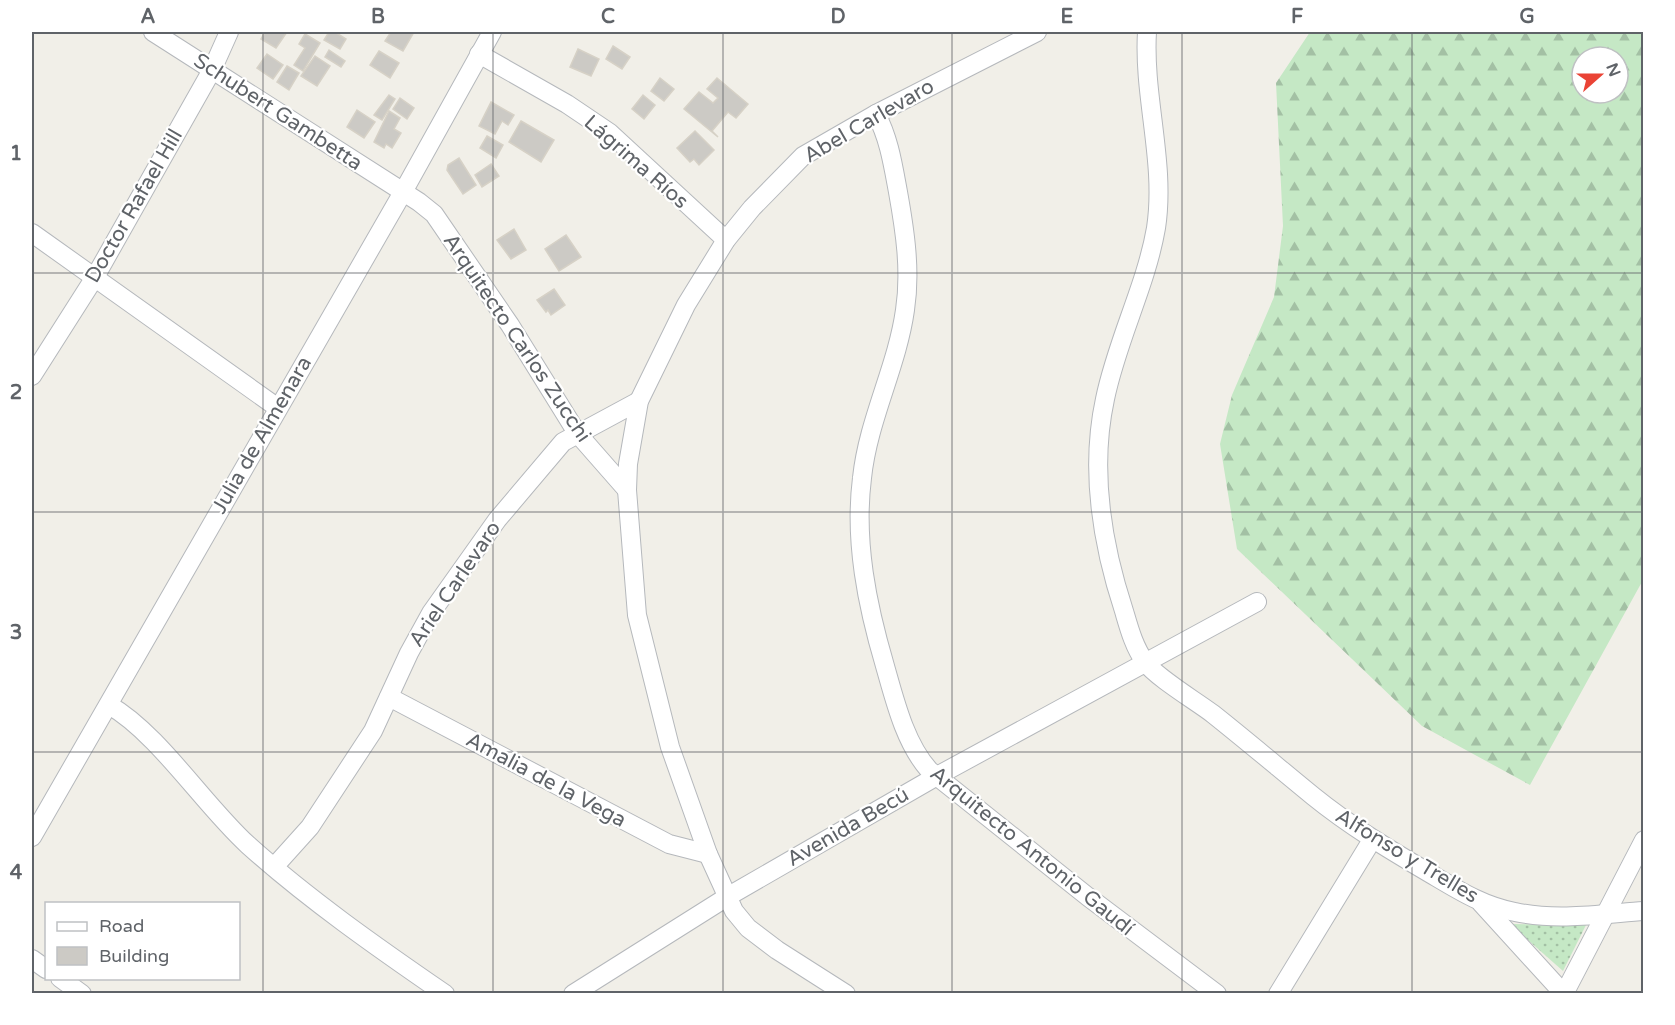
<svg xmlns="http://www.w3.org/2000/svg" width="1675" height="1025" viewBox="0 0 1675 1025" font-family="'Varela Round',sans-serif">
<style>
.green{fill:url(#green-dots)}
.forest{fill:url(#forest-firs);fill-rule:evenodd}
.building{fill:#cccac5;stroke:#d6d1c6;stroke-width:1.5}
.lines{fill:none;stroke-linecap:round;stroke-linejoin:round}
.minor-casing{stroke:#b5b8bc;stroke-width:20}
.minor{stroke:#fff;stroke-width:18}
.grid{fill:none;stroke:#5f6368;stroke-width:1.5;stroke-opacity:0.55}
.labels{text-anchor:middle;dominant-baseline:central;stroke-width:4.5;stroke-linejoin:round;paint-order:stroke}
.street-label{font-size:21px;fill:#5f6368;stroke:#fff}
.neatline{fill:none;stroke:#5f6368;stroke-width:2}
.grid-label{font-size:20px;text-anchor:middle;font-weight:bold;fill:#5f6368}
</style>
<defs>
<pattern id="green-dots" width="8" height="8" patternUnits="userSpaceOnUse" patternTransform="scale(1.5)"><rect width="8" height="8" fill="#c5e8c5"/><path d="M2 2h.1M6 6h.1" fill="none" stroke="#a3c0a4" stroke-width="1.8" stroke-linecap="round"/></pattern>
<pattern id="forest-firs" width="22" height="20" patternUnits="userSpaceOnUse" patternTransform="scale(1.5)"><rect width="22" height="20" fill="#c5e8c5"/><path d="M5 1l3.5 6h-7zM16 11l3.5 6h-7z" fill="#a3c0a4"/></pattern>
</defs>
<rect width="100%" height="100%" fill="#f1efe8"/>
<polygon class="green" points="1510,924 1586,925 1563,971"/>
<path class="forest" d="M1310 32H1643V580L1530 785 1422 726 1237 549 1220 444 1232 395 1274 297 1283 226 1276 83ZM1582 57H1618V93H1582Z"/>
<g class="building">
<polygon points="265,32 287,32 276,48 261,39"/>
<polygon points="329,32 335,32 346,39 340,49 324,40"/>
<polygon points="391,32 414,32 403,51 385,41"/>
<polygon points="305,34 320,43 303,71 294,65 305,48 299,44"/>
<polygon points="613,46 630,57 622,69 606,59"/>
<polygon points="578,49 599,59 591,76 570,67"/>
<polygon points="329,50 345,61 341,67 325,57"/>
<polygon points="379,51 399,63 390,78 370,65"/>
<polygon points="267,54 283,65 273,79 257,68"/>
<polygon points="315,56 330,66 317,86 301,76"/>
<polygon points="287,66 299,73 289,90 277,82"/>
<polygon points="660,78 674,89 664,101 651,91"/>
<polygon points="717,78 748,104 736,118 728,112 712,131 718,137 684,109 699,92 713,103 718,98 707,89"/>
<polygon points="389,95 395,99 382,120 374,115"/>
<polygon points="643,95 655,105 644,119 632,109"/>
<polygon points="400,98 414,108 407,119 393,109"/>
<polygon points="491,102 514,115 508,125 502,121 495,134 479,126"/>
<polygon points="357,110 375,122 364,138 347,127"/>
<polygon points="389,111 400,118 394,129 401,133 392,148 386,144 384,148 374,142"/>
<polygon points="521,121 554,140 541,162 509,142"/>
<polygon points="695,131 714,150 699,165 694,159 690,162 677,148"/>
<polygon points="487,136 503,145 496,158 480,148"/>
<polygon points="459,158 476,185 463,194 447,170 448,165"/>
<polygon points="491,164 499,176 482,187 475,175"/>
<polygon points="514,229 526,250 511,259 497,240"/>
<polygon points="566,235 581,257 559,271 545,249"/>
<polygon points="554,289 565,305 551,315 548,310 546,312 537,300"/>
</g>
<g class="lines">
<defs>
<g id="minor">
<polyline points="153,32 419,202 434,214 510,325 577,433 627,490"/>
<path d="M1147 32C1143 97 1166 163 1156 228 1146 286 1117 340 1105 399 1090 468 1102 544 1124 611 1129 628 1134 647 1145 662 1157 678 1196 701 1213 714 1247 741 1280 769 1313 796 1350 826 1390 850 1431 874 1458 890 1483 906 1515 912 1556 921 1602 914 1644 911"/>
<polyline points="479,54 567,104 610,133 726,240"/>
<path d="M876 114C889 138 893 165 898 192 905 231 911 271 905 310 897 367 868 420 862 478 854 541 867 605 885 666 895 701 905 743 929 770L1087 896 1217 994"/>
<polyline points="32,233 278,408"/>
<polyline points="32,376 95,277 212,70 229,32"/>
<polyline points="389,697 669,844 708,854"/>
<path d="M109 705C158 733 204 805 248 845 308 899 378 948 445 994"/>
<polyline points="32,837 403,192 492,32"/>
<polyline points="274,867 310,827 373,731 409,653 431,613 497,520 563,442 639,401"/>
<polyline points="1481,903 1564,994"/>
<polyline points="32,959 46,969"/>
<polyline points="60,978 82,994"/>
<polyline points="573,994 727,897 937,776 1257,602"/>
<polyline points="846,994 777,950 748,928 734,911 708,854 670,747 637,615 627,490 628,464 639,401 686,305 726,240 752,208 803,156 876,114 1037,32"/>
<polyline points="1278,994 1372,840"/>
<polyline points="1564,994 1644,840"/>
</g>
</defs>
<use href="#minor" class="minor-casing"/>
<use href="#minor" class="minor"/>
</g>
<path class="grid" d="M263 32V994M493 32V994M723 32V994M952 32V994M1182 32V994M1412 32V994M32 273H1644M32 512H1644M32 752H1644"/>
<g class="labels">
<g class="street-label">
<text transform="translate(278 112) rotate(33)">Schubert Gambetta</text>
<text transform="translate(869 121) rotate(-30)">Abel Carlevaro</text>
<text transform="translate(636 162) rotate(41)">Lágrima Ríos</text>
<text transform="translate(134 206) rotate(-60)">Doctor Rafael Hill</text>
<text transform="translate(517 338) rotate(56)">Arquitecto Carlos Zucchi</text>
<text transform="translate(262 435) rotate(-60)">Julia de Almenara</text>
<text transform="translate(455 584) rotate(-56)">Ariel Carlevaro</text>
<text transform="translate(546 780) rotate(28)">Amalia de la Vega</text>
<text transform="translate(848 827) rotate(-30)">Avenida Becú</text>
<text transform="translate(1032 851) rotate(39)">Arquitecto Antonio Gaudí</text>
<text transform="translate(1407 856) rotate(31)">Alfonso y Trelles</text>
</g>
</g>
<rect width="1675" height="1025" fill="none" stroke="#ffffff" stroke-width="66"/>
<rect x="45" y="902" width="195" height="78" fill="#ffffff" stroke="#bfc1c3" stroke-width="1.5"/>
<rect x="57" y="922" width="30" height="9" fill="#ffffff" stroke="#bfc1c3" stroke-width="1.5"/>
<text x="99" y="932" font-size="18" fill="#5f6368">Road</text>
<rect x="57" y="947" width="30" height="18" fill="#cccac5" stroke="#bfc1c3" stroke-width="1.5"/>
<text x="99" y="962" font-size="18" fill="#5f6368">Building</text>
<g transform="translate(1600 75) rotate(69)"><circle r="28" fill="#ffffff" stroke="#bfc1c3" stroke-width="1.5"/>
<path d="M0-4.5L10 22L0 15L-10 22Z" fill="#ea4335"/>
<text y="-9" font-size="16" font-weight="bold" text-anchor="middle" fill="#5f6368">N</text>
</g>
<rect x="33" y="33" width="1609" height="959" class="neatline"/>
<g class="grid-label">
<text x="148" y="23">A</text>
<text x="378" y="23">B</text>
<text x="608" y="23">C</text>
<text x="838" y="23">D</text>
<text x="1067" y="23">E</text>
<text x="1297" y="23">F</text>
<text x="1527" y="23">G</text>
<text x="16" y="160">1</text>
<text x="16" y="399">2</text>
<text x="16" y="639">3</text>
<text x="16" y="879">4</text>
</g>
</svg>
